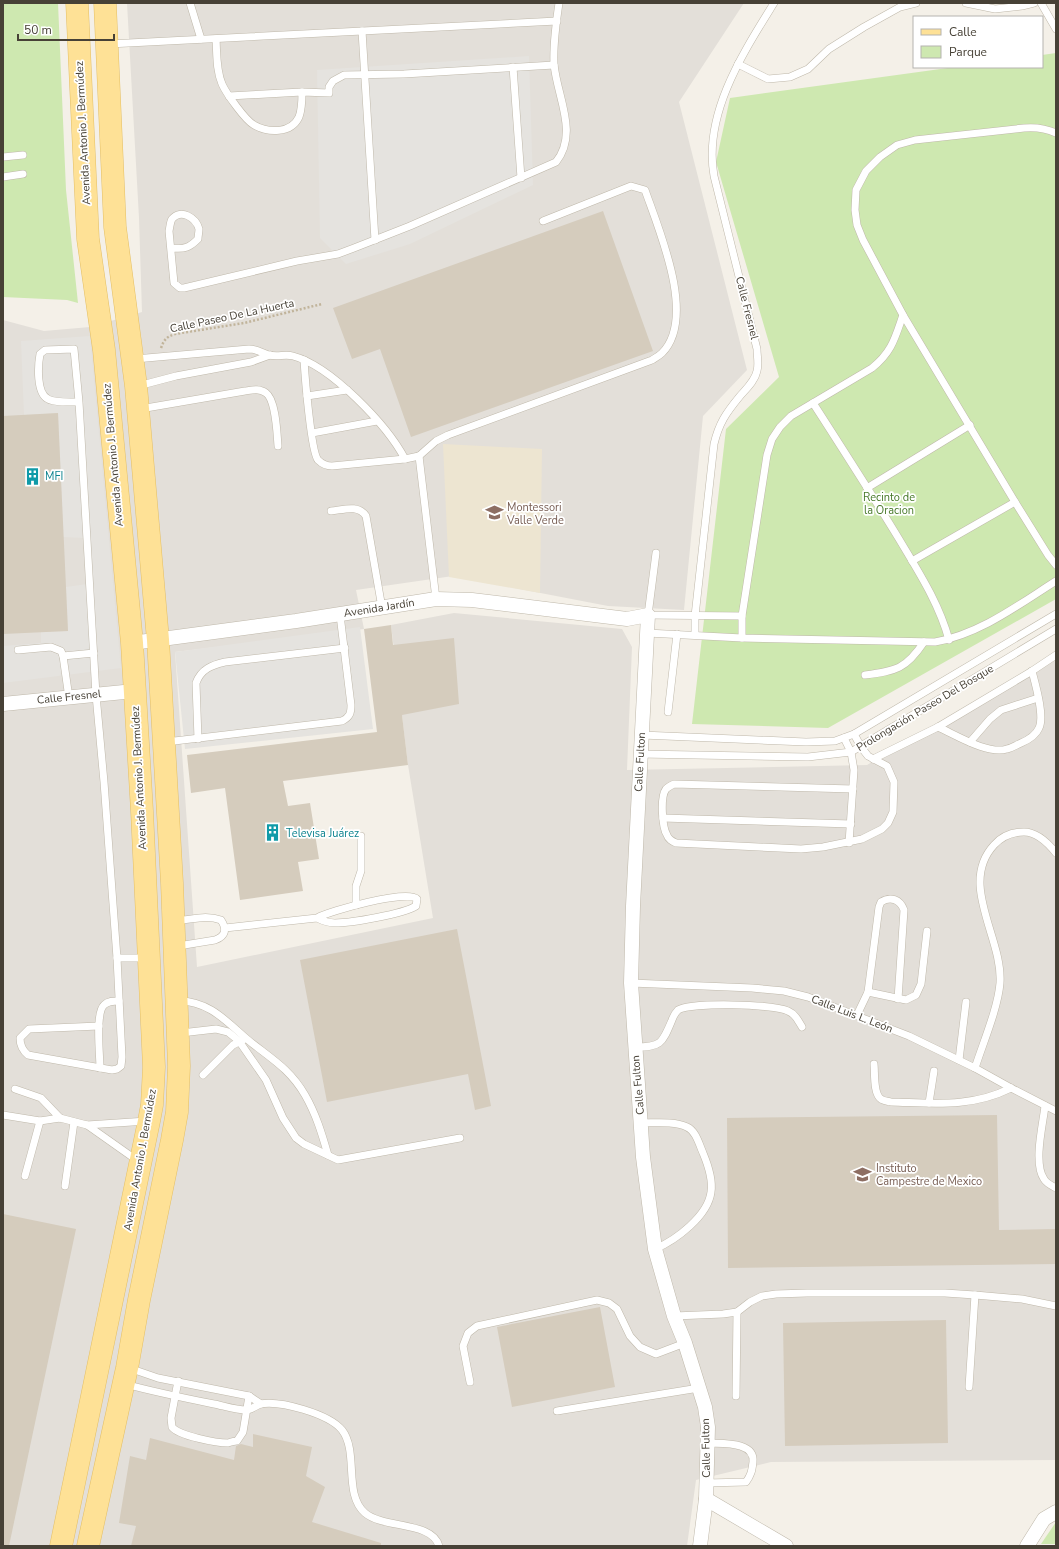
<svg xmlns="http://www.w3.org/2000/svg" width="1059" height="1549" viewBox="0 0 1059 1549" font-family="'Nunito Sans',sans-serif">
<style>
.industrial{fill:#e3dfd9}
.education{fill:#ede5d1}
.green{fill:#cee8b0}
.parking{fill:#e5e3df}
.building{fill:#d5ccbd}
.lines{fill:none;stroke-linecap:round;stroke-linejoin:round}
.lane-casing{stroke:#bfb8aa;stroke-width:8}
.street-casing{stroke:#bfb8aa;stroke-width:15}
.primary-casing{stroke:#e4bf65;stroke-width:23}
.path{stroke:#c1b49b;stroke-width:2.5;stroke-dasharray:2 2;stroke-linecap:butt}
.lane{stroke:#fff;stroke-width:7}
.street{stroke:#fff;stroke-width:14}
.primary{stroke:#fee196;stroke-width:22}
.labels{text-anchor:middle;dominant-baseline:central;stroke-width:3.5;stroke-linejoin:round;paint-order:stroke}
.street-label{font-size:11px;fill:#474136;stroke:#fff}
.culture-label{font-size:11px;fill:#0d838f;stroke:#fff;text-anchor:start}
.park-label{font-size:11px;fill:#477929;stroke:#fff}
.education-label{font-size:11px;fill:#785e54;stroke:#fff;text-anchor:start}
</style>
<rect width="100%" height="100%" fill="#f4f0e8"/>
<polygon class="industrial" points="127,3 744,3 679,102 747,370 703,416 684,610 608,606 453,576 356,590 364,629 175,652 197,967 433,918 408,765 391,625 454,613 622,629 632,647 627,770 867,765 1056,653 1056,1460 771,1462 696,1480 687,1546 3,1546 3,320 44,331 90,327 142,312 139,218"/>
<polygon class="education" points="443,444 542,449 540,593 449,577"/>
<g class="green">
<polygon points="3,3 58,3 66,190 78,303 67,300 3,297"/>
<polygon points="1056,53 1056,599 828,728 692,724 726,429 779,377 716,162 730,98 955,67 1042,67 1042,55"/>
<polygon points="1056,1522 1056,1544 1041,1544"/>
</g>
<g class="parking">
<polygon points="529,56 533,185 410,244 346,264 320,238 317,70"/>
<polygon points="90,336 121,668 3,683 3,646 41,643 41,632 68,631 66,587 87,584 84,538 63,537 58,413 24,415 21,341"/>
<polygon points="360,627 373,729 185,749 175,652"/>
</g>
<g class="building">
<polygon points="603,211 653,351 411,437 380,349 352,359 333,308"/>
<polygon points="58,413 68,631 3,634 3,416"/>
<polygon points="391,625 393,645 454,638 459,704 402,715 408,765 283,781 288,806 310,803 319,859 298,862 303,891 240,900 225,788 191,793 187,755 377,732 364,629"/>
<polygon points="457,929 491,1106 475,1110 468,1074 327,1102 300,960"/>
<polygon points="997,1115 999,1230 1056,1229 1056,1264 728,1268 727,1118"/>
<polygon points="3,1214 76,1229 9,1546 3,1546"/>
<polygon points="600,1307 615,1387 512,1407 497,1327"/>
<polygon points="946,1320 948,1443 785,1446 783,1323"/>
<polygon points="253,1434 312,1447 306,1476 325,1487 312,1522 381,1543 381,1546 131,1546 136,1526 119,1523 130,1456 146,1460 150,1438 234,1460 236,1446 241,1444 253,1447"/>
</g>
<g class="lines">
<defs>
<g id="lane">
<polyline points="190,3 201,39"/>
<polyline points="966,3 995,9 1022,6 1034,3"/>
<polyline points="1041,3 1056,29"/>
<polyline points="362,31 375,240"/>
<path d="M216 39C217 54 216 70 222 84 226 93 245 120 254 125 268 133 291 134 299 117 302 109 302 101 302 92"/>
<polyline points="109,44 557,21"/>
<polyline points="738,64 768,79 790,77 808,69 829,49 864,27 900,7 916,3"/>
<polyline points="513,67 521,178"/>
<polyline points="229,96 302,92 329,93 329,87 333,81 344,75 404,74 554,65"/>
<path d="M1056 133C1045 128 1035 127 1024 128L915 140 897 145 880 157 866 171 856 190 855 210 857 225 863 240 903 315 1015 502 1048 555 1056 565"/>
<polyline points="3,157 23,155"/>
<polyline points="3,177 23,174"/>
<path d="M172 248C185 249 189 248 198 239 198 236 199 232 199 229 196 218 181 208 172 219 170 222 170 227 169 231L174 283 180 288H184L297 261 338 254 354 248 410 226 556 162C579 133 557 97 554 64 553 44 556 23 559 3"/>
<path d="M135 359 249 349C257 349 262 353 269 355 277 357 286 354 293 356 331 366 387 425 405 459L419 456 436 441 448 435 652 360C655 358 659 356 662 353 697 318 659 230 645 190L631 186 543 221"/>
<path d="M304 360C305 376 311 452 318 460 322 464 327 466 332 466L405 459"/>
<polyline points="138,386 176,376 251,362 270,355"/>
<polyline points="307,396 347,390"/>
<path d="M79 402 74 349 45 350 40 354C38 365 36 393 48 399 54 403 72 402 79 402L96 695 104 782 117 958H147"/>
<path d="M813 403C842 448 871 493 899 539 918 571 939 603 949 640"/>
<path d="M140 409 245 391C252 390 259 388 266 393 276 400 277 434 278 446"/>
<polyline points="312,433 377,421"/>
<polyline points="419,456 436,599"/>
<polyline points="867,488 970,425"/>
<path d="M331 511C343 510 358 504 366 516L382 608"/>
<polyline points="656,553 648,615 742,616"/>
<polyline points="912,561 1015,502"/>
<path d="M647 633 742 638 935 642C980 634 1018 605 1056 581"/>
<path d="M695 635V616L714 444C719 423 726 413 740 396 746 389 755 381 757 371 759 364 757 356 757 349L714 176C703 114 743 53 774 3"/>
<path d="M742 638V616L767 455 772 439 780 427 791 416 872 368C892 352 895 338 903 315"/>
<polyline points="18,650 51,647 61,651 63,656 69,698"/>
<polyline points="63,656 94,653"/>
<path d="M865 675C896 671 906 669 924 642"/>
<polyline points="668,712 677,634"/>
<path d="M938 727C956 735 988 755 1007 749 1012 748 1016 745 1021 743 1028 740 1036 735 1039 728 1045 716 1035 683 1032 671"/>
<polyline points="642,735 806,742 835,741 854,734 1056,614"/>
<polyline points="844,738 851,752 854,770 849,843"/>
<path d="M198 739 196 683C201 669 212 665 225 662L345 648"/>
<path d="M166 742 342 721C350 717 351 713 351 705L340 615"/>
<polyline points="970,742 990,719 1001,710 1038,698"/>
<polyline points="640,754 808,757 851,752 1056,629"/>
<polyline points="873,759 938,727 1032,671 1056,655"/>
<path d="M853 789 674 784C672 785 668 787 666 789 660 797 662 827 667 835 668 839 672 841 676 843L801 849 823 847 862 839 882 829 888 823 893 812 894 782 887 766 868 756 861 747 854 734"/>
<polyline points="663,818 851,824"/>
<polyline points="356,905 356,886 361,871 361,836"/>
<path d="M177 921C191 919 207 915 221 920 227 929 226 936 215 940L178 946"/>
<path d="M225 928 317 918C323 921 328 923 335 923 351 923 403 914 416 906L417 899C408 889 329 911 317 918"/>
<polyline points="631,983 752,988 784,991 808,997 909,1036 975,1068 1011,1088 1056,1111"/>
<polyline points="868,992 906,1000 916,995 921,984 927,931"/>
<path d="M179 1001C212 1001 230 1026 253 1044 275 1061 291 1071 305 1095 316 1114 322 1134 328 1155"/>
<path d="M857 1015 868 992 879 907 881 902C890 896 900 899 904 910L898 999"/>
<path d="M99 1026 29 1029 20 1038C20 1045 22 1050 28 1055L112 1070 117 1069 121 1066 122 1057 117 958"/>
<polyline points="181,1033 216,1029 228,1032 239,1041 266,1080 283,1118 296,1138 304,1144 338,1160 460,1138"/>
<path d="M635 1047C661 1047 662 1044 672 1020 673 1017 675 1013 678 1010 691 1002 774 1004 788 1011 795 1014 798 1020 802 1027"/>
<polyline points="959,1060 966,1002"/>
<path d="M874 1064C875 1072 873 1094 881 1099 883 1101 888 1101 891 1102 933 1103 971 1108 1011 1088"/>
<path d="M100 1068C100 1056 95 1013 104 1005 108 1001 113 1001 119 1001"/>
<path d="M975 1068C983 1043 998 1008 1000 983 1003 938 958 884 994 845 1002 836 1012 832 1024 832 1037 832 1048 843 1056 853"/>
<polyline points="203,1075 233,1045 243,1040"/>
<polyline points="15,1089 41,1098 60,1118"/>
<polyline points="929,1103 934,1071"/>
<path d="M1045 1106C1043 1124 1033 1163 1044 1179 1046 1183 1052 1186 1056 1188"/>
<polyline points="3,1115 40,1121 60,1118 87,1125 147,1121"/>
<path d="M642 1123C656 1123 674 1121 687 1127 696 1131 699 1144 703 1153 708 1165 713 1179 711 1192 708 1216 676 1240 655 1249"/>
<polyline points="87,1125 138,1161"/>
<polyline points="25,1176 40,1121"/>
<polyline points="65,1186 74,1122"/>
<polyline points="674,1316 723,1314 737,1312 750,1302 762,1296 776,1294 807,1293 945,1293 975,1295 1022,1299 1056,1306"/>
<polyline points="129,1368 158,1378 249,1396 261,1404"/>
<path d="M178 1381 171 1418 172 1427C179 1436 217 1443 228 1443 231 1442 234 1441 237 1441L243 1432 249 1396"/>
<polyline points="470,1382 463,1346 468,1333 477,1326 597,1300 609,1303 617,1309 630,1336 640,1347 656,1354 685,1343"/>
<path d="M125 1384C154 1392 184 1398 214 1404 224 1406 236 1410 246 1410 251 1410 256 1406 260 1404 280 1400 329 1414 342 1430 359 1452 343 1494 365 1513 384 1529 432 1521 439 1546"/>
<polyline points="969,1387 975,1295"/>
<polyline points="736,1396 737,1312"/>
<polyline points="557,1411 699,1388"/>
<path d="M707 1483 746 1482C751 1475 752 1471 753 1462 755 1441 722 1444 708 1443"/>
</g>
<g id="street">
<polyline points="132,643 296,621 436,599 472,600 627,619 648,615 633,906 631,983 643,1157 655,1249 674,1316 685,1343 705,1407 708,1427 706,1499 700,1546"/>
<polyline points="3,704 134,691"/>
<polyline points="706,1499 786,1546"/>
<polyline points="1027,1546 1044,1519 1056,1512"/>
</g>
<g id="primary">
<polyline points="61,1546 149,1121 152,1105 154,1067 142,811 132,643 104,350 88,239 77,3"/>
<polyline points="88,1546 127,1368 139,1300 172,1140 177,1112 179,1066 172,883 158,640 136,386 115,227 105,3"/>
</g>
</defs>
<use href="#lane" class="lane-casing"/>
<use href="#street" class="street-casing"/>
<use href="#primary" class="primary-casing"/>
<path class="path" d="M161 348C164 340 166 337 175 334L244 323 322 304"/>
<use href="#lane" class="lane"/>
<use href="#street" class="street"/>
<use href="#primary" class="primary"/>
</g>
<defs>
<symbol id="building-bare" viewBox="-9 -9 18 18"><path d="M-4-6H4V6H1V3H-1V6H-4ZM-2.5-4.3h1.7v1.8h-1.7ZM.8-4.3h1.7v1.8H.8ZM-2.5-1h1.7V.8h-1.7ZM.8-1h1.7V.8H.8Z" fill="#0f9aa8" stroke="#fff" stroke-width="2.5" paint-order="stroke"/></symbol>
<symbol id="school-bare" viewBox="-9 -9 18 18"><path d="M0-5L7-2L0 1L-7-2ZM-4 1L0 2.5L4 1V4Q0 6-4 4Z" fill="#8d6e63" stroke="#fff" stroke-width="2.5" paint-order="stroke"/></symbol>
</defs>
<g fill-rule="evenodd">
<use href="#building-bare" x="20" y="464" width="25" height="25"/>
<use href="#school-bare" x="482" y="500" width="25" height="25"/>
<use href="#building-bare" x="260" y="820" width="25" height="25"/>
<use href="#school-bare" x="850" y="1162" width="25" height="25"/>
</g>
<g class="labels">
<g class="street-label">
<text transform="translate(83 133) rotate(-93)">Avenida Antonio J. Bermúdez</text>
<text transform="translate(747 308) rotate(76)">Calle Fresnel</text>
<text transform="translate(232 316) rotate(-12)">Calle Paseo De La Huerta</text>
<text transform="translate(113 455) rotate(-95)">Avenida Antonio J. Bermúdez</text>
<text transform="translate(379 608) rotate(-9)">Avenida Jardín</text>
<text transform="translate(69 697) rotate(-6)">Calle Fresnel</text>
<text transform="translate(925 708) rotate(-31)">Prolongación Paseo Del Bosque</text>
<text transform="translate(640 762) rotate(-87)">Calle Fulton</text>
<text transform="translate(139 778) rotate(-93)">Avenida Antonio J. Bermúdez</text>
<text transform="translate(852 1014) rotate(21)">Calle Luis L. León</text>
<text transform="translate(638 1085) rotate(-95)">Calle Fulton</text>
<text transform="translate(140 1160) rotate(-80)">Avenida Antonio J. Bermúdez</text>
<text transform="translate(706 1448) rotate(-91)">Calle Fulton</text>
</g>
<g class="culture-label">
<text x="45" y="476">MFI</text>
<text x="286" y="833">Televisa Juárez</text>
</g>
<g class="park-label">
<text x="889" y="497">Recinto de<tspan x="889" dy="13">la Oracion</tspan></text>
</g>
<g class="education-label">
<text x="507" y="507">Montessori<tspan x="507" dy="13">Valle Verde</tspan></text>
<text x="876" y="1168">Instituto<tspan x="876" dy="13">Campestre de Mexico</tspan></text>
</g>
</g>
<rect width="1059" height="1549" fill="none" stroke="#474136" stroke-width="8"/>
<rect x="913" y="16" width="130" height="52" fill="#ffffff" stroke="#b5b3af"/>
<rect x="921" y="29" width="20" height="6" fill="#fee196" stroke="#b5b3af"/>
<text x="949" y="36" font-size="12" fill="#474136">Calle</text>
<rect x="921" y="46" width="20" height="12" fill="#cee8b0" stroke="#b5b3af"/>
<text x="949" y="56" font-size="12" fill="#474136">Parque</text>
<path d="M18 34v6h96v-6" fill="none" stroke="#474136" stroke-width="2"/>
<text x="24" y="34" font-size="12" fill="#474136" stroke="#ffffff" stroke-width="3" paint-order="stroke">50 m</text>
</svg>
